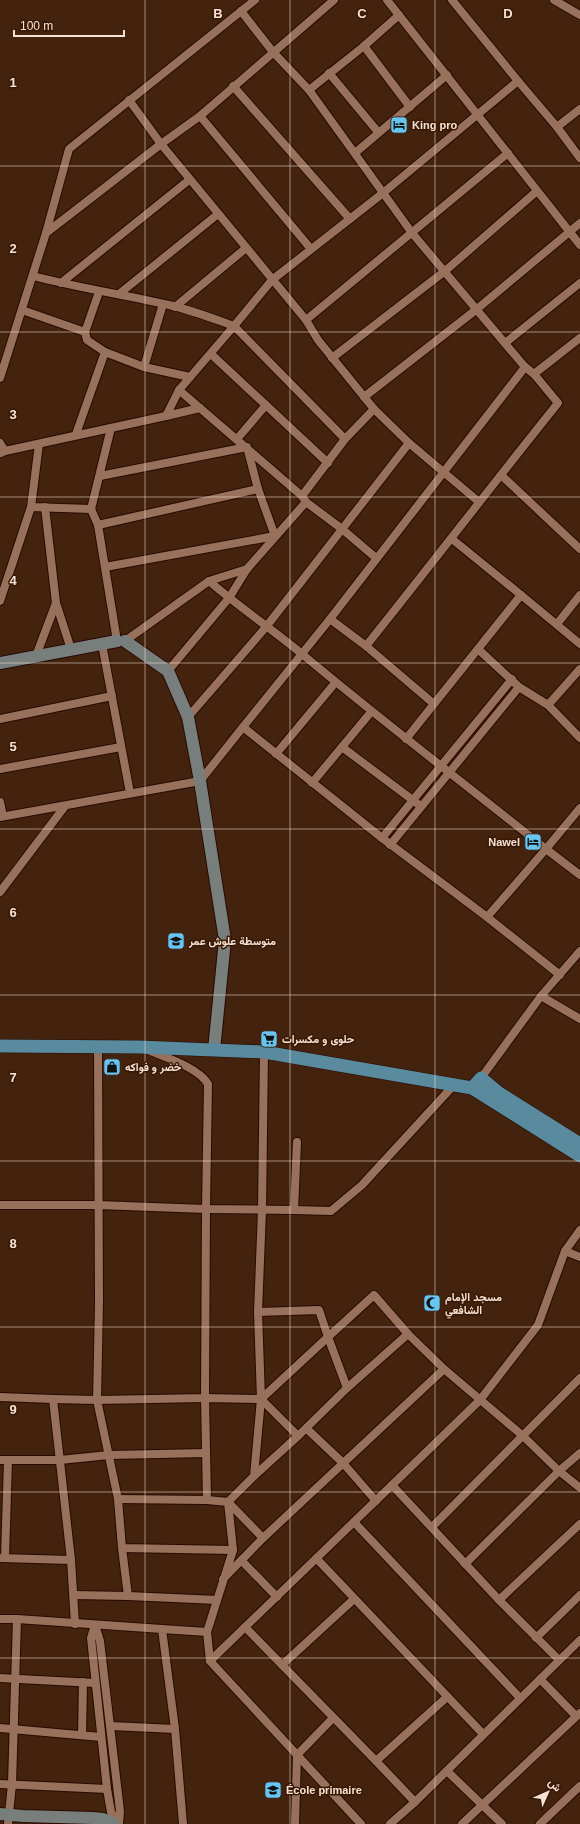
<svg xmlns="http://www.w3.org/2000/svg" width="580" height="1824" viewBox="0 0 580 1824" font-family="Arial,Vazirmatn,sans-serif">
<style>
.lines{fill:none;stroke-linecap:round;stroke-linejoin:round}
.street-casing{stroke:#280a00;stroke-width:10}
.secondary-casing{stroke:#280a00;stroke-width:14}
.primary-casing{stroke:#280a00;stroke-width:14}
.street{stroke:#97715b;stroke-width:8}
.secondary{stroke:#787e7c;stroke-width:12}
.primary{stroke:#598a9d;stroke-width:13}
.grid{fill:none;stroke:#f8e2d6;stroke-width:1;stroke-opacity:0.55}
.labels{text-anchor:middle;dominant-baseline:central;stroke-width:3;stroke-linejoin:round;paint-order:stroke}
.poi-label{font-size:11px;font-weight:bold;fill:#f8e2d6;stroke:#381904;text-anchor:start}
.grid-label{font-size:13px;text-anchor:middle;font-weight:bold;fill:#f8e2d6;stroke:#381904;stroke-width:3;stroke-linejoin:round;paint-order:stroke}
</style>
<rect width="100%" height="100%" fill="#43220e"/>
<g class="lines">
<defs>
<g id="street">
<polyline points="387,0 580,245"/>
<polyline points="452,0 518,81"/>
<polyline points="554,0 580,15"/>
<polyline points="241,11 273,52 309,90 412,233 525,367 534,374"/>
<polyline points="364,46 410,107"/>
<polyline points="329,73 378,132"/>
<polyline points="233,86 350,219"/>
<polyline points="309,90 364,46 399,15"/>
<polyline points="129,100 161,144 306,320 318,340 374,409 409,443 479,502"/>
<polyline points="200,116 311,249"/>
<polyline points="557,127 580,109"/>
<polyline points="355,153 447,75"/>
<polyline points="46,233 69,149 255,0"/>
<path d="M33 276C79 288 126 295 173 306 194 311 214 319 234 326L272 280 383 193 518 81 557 127 580 158"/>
<polyline points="61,283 189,180"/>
<polyline points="119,294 218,214"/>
<polyline points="175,307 246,248"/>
<polyline points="22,310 85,332 87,340 105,352 144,367 190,377"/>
<polyline points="306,320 508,153"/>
<polyline points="85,332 99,292"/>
<polyline points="505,343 580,283"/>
<polyline points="211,354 328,463"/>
<polyline points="332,358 445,271 537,191"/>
<polyline points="144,367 163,304"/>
<polyline points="0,378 46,233 161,144 200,116 334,0"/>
<polyline points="179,390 166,416 200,408"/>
<polyline points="364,397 477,309 580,223"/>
<path d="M111 428 91 509 98 525 117 641H125L209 581C239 607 272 629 302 654 382 721 465 784 546 849L580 808"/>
<polyline points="76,434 105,352"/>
<polyline points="237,439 266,405"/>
<polyline points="345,439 234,326 179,390 302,496 306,502 342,529 376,558"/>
<polyline points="0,443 5,451 1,453"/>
<polyline points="39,444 31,507 91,509"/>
<polyline points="5,451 166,416"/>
<polyline points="501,475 580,549"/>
<polyline points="100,476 247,447 258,489 275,536 105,567"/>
<polyline points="302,496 345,439 374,409"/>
<polyline points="45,507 56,603 71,649"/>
<polyline points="98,525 258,489"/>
<polyline points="452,539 521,595 580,644"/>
<polyline points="209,581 247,569"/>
<polyline points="0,601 31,507"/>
<polyline points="330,619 366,646"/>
<polyline points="557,624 580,595"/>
<polyline points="102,644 130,793"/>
<polyline points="478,649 519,687 548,705 580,738"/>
<polyline points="36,656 56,603"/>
<polyline points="168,671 229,598 247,569 306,502"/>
<path d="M434 704 366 646C430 566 493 484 558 403L534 374 580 338"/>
<polyline points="548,705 580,669"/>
<polyline points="188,717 266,627 409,443"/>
<polyline points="0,719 112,696"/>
<polyline points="243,727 330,619 525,367"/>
<polyline points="406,739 521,595"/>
<polyline points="342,747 418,804"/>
<polyline points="276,754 335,683"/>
<polyline points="0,769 121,747"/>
<polyline points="312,783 371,712"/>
<polyline points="0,802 3,816"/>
<polyline points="0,817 200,781 243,727 382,838 487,917"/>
<polyline points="382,838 512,679"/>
<polyline points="390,845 519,687"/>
<polyline points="0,892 65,806"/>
<polyline points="560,975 487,917 546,849 580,875"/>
<polyline points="541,996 580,1019"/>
<path d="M148 1050C165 1057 199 1068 208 1084L206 1209 294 1210 297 1142"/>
<polyline points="481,1078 541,996 580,951"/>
<polyline points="0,1205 98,1205 206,1209 205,1398 97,1400 118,1499 122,1548 233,1550"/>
<polyline points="294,1210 331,1211 362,1185 453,1086"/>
<polyline points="565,1251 580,1257"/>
<polyline points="258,1312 262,1210 264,1052"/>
<polyline points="347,1388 408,1334"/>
<polyline points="0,1397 53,1399 71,1560 75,1624"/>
<polygon points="205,1398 261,1399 254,1476 228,1502 207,1500"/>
<polyline points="53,1399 97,1400 99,1302 98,1047"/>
<polyline points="261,1399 328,1337 347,1388 298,1436"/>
<polyline points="307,1429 343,1463 376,1501"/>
<polyline points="0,1460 60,1460 109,1455 206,1453"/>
<polyline points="254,1476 298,1436 261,1399 258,1312 319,1310 328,1337 374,1295 408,1334 444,1369 523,1436 559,1471 580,1488"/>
<polyline points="392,1485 499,1600 559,1660"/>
<polyline points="118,1499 207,1500"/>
<polyline points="354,1522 520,1698"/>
<polyline points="432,1527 580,1378"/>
<polyline points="263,1538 444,1369"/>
<polyline points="0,1558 71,1560"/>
<polyline points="5,1558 8,1460"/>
<polyline points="317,1559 483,1734"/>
<polyline points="242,1561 277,1597"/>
<polyline points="465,1564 559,1471 580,1453"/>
<polyline points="74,1595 128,1596 122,1548"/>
<polyline points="128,1596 217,1600"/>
<polyline points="499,1600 580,1524"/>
<polyline points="0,1619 17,1619 12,1784 8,1824"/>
<polyline points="17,1619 162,1629 175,1729 183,1824"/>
<polyline points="95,1625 91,1638 107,1789 111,1812 118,1824"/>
<polyline points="95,1625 100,1641 120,1811 119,1824"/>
<polyline points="245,1627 376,1761"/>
<polyline points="162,1629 207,1632 210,1661 361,1824"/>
<polyline points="207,1632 233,1550 228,1502 263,1538 223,1579"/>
<polyline points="536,1638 580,1595"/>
<polyline points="210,1661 480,1400 538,1325 565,1251 580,1230"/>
<polyline points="282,1665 354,1599"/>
<polyline points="0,1678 95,1683"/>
<polyline points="540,1679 576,1716"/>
<polyline points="111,1726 175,1729"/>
<polyline points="0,1728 101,1737"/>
<polyline points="82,1735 83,1682"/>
<polyline points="447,1771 502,1824"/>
<polyline points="0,1784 107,1789"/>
<polyline points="415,1802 376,1761 447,1697"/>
<polyline points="295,1824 297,1755 333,1718"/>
<polyline points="390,1824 415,1802 580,1640"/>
<polyline points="462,1824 580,1713"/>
<polyline points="540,1824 580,1786"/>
</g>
<g id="secondary">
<polyline points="125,641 168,671 188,717 200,781 225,940 214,1050"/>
<polyline points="0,663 117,641"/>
<polyline points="0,1814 23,1816 93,1818 103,1819 114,1824"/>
</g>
<g id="primary">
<polyline points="0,1046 140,1047 264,1052 472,1088 580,1156"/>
<polyline points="472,1088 481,1078 499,1093 580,1144"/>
</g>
</defs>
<use href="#street" class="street-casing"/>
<use href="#secondary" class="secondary-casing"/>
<use href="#primary" class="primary-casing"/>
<use href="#street" class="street"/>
<use href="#secondary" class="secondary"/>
<use href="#primary" class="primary"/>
</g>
<path class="grid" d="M145 0V1824M290 0V1824M435 0V1824M0 166H580M0 332H580M0 497H580M0 663H580M0 829H580M0 995H580M0 1161H580M0 1327H580M0 1492H580M0 1658H580"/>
<defs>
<symbol id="hotel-square" viewBox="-11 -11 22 22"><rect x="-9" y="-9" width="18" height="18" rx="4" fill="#68c4f0" stroke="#381904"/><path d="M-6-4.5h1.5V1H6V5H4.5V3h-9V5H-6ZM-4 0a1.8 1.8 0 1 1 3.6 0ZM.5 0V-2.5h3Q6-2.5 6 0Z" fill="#111"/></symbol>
<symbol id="school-square" viewBox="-11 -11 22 22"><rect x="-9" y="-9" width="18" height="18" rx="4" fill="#68c4f0" stroke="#381904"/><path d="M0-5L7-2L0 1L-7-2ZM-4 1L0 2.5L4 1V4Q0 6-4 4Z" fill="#111"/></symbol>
<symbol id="supermarket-square" viewBox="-11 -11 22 22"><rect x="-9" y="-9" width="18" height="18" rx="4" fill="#68c4f0" stroke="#381904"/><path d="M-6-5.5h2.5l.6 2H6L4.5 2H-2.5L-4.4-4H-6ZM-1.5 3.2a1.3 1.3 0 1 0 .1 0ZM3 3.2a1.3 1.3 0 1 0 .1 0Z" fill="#111"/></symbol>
<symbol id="shop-square" viewBox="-11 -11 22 22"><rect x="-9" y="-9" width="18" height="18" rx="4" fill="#68c4f0" stroke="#381904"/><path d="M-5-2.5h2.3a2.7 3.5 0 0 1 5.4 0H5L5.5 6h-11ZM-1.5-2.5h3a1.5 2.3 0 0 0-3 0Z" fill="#111"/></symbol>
<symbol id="mosque-square" viewBox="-11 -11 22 22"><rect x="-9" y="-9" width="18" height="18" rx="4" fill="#68c4f0" stroke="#381904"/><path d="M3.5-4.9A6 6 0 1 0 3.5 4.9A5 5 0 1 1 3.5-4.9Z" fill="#111"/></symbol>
</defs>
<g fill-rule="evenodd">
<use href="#hotel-square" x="389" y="115" width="20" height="20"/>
<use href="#hotel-square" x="523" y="832" width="20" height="20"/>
<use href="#school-square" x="166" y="931" width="20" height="20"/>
<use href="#supermarket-square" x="259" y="1029" width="20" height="20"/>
<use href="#shop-square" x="102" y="1057" width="20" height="20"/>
<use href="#mosque-square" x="422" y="1293" width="20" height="20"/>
<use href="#school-square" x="263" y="1780" width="20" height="20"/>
</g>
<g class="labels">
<g class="poi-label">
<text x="412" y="125">King pro</text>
<text x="520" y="842" text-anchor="end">Nawel</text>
<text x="189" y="941">متوسطة علوش عمر</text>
<text x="282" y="1039">حلوى و مكسرات</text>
<text x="125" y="1067">خضر و فواكه</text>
<text x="445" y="1297">مسجد الإمام<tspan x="445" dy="13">الشافعي</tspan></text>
<text x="286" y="1790">École primaire</text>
</g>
</g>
<g class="grid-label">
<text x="218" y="18">B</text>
<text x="362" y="18">C</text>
<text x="508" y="18">D</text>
<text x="13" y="87">1</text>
<text x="13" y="253">2</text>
<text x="13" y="419">3</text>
<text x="13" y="585">4</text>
<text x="13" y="751">5</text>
<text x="13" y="917">6</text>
<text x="13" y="1082">7</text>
<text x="13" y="1248">8</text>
<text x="13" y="1414">9</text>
</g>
<g transform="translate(548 1792) rotate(45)" stroke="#381904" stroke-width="3" paint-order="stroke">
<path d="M0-3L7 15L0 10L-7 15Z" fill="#f8e2d6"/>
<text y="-6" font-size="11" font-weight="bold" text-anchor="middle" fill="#f8e2d6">ش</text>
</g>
<path d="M14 30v6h110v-6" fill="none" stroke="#f8e2d6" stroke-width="2"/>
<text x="20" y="30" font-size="12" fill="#f8e2d6" stroke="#381904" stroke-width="3" paint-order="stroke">100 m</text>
</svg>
